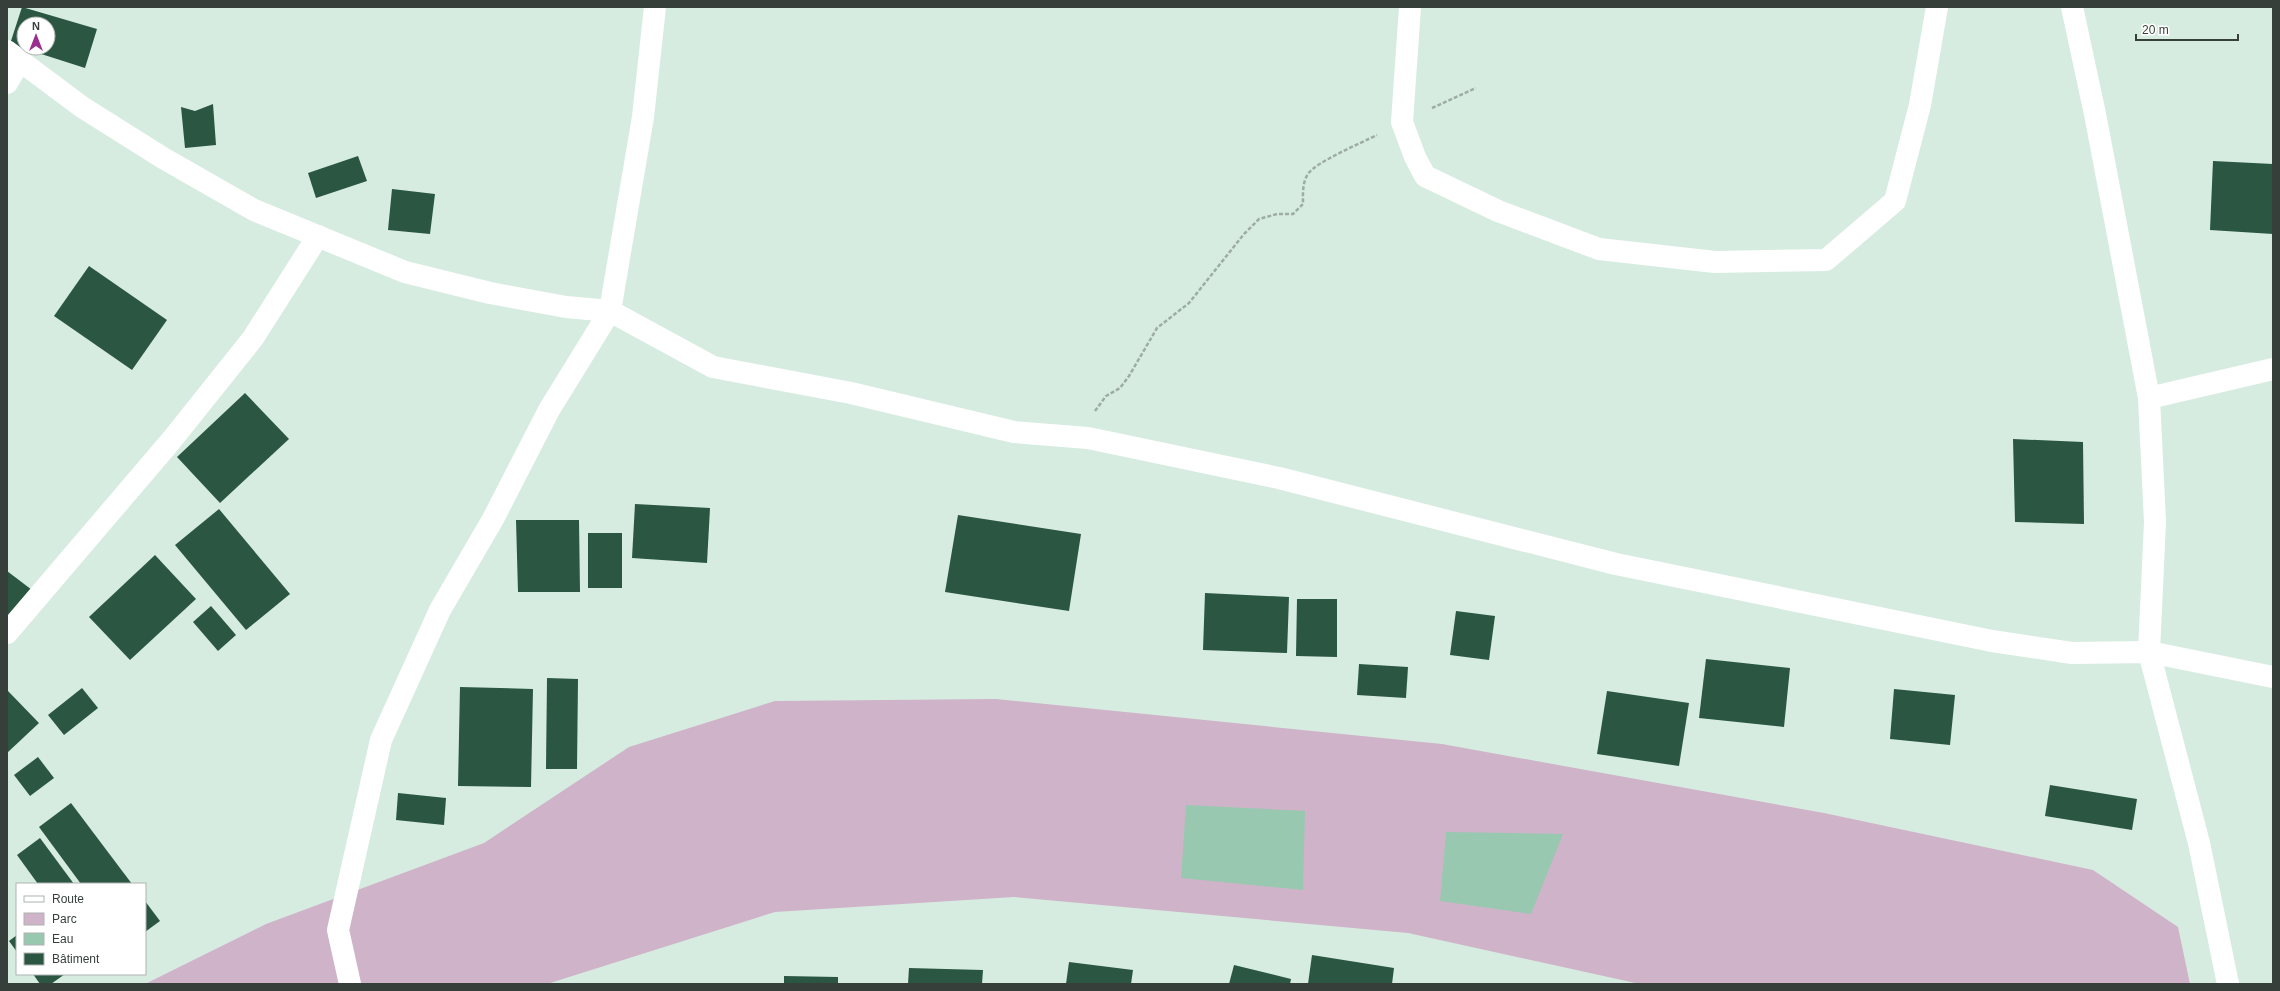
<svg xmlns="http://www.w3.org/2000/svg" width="2280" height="991" viewBox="0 0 2280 991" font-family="Helvetica,sans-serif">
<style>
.green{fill:#cfb3c9}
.water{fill:#99c8b1}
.building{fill:#2a5642;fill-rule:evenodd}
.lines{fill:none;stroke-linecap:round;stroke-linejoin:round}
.path{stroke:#9dada4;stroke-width:2.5;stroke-dasharray:4 2;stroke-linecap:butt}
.minor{stroke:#fff;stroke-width:22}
</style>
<rect width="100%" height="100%" fill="#d7ece1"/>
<polygon class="green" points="996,699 1442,744 1824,813 2093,870 2178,927 2190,984 1640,984 1408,933 1014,897 775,912 547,984 145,984 266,924 484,843 629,747 775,701"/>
<g class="water">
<polygon points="1186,805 1305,811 1303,890 1181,878"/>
<polygon points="1446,832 1563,834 1531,914 1440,901"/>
</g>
<g class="building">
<path d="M22 7 97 29 85 68 10 44ZM24 24H48V48H24Z"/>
<polygon points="213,104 216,145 185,148 181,107 195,111"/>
<polygon points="358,156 367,181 316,198 308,173"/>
<polygon points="2213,161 2273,164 2273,234 2210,230"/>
<polygon points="392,189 435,194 430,234 388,230"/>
<polygon points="89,266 167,320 132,370 54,316"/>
<polygon points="245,393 289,439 220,503 177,457"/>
<polygon points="2013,439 2083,442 2084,524 2015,522"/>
<polygon points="635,504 710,508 707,563 632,558"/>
<polygon points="219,509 290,594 246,630 175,545"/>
<polygon points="958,515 1081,534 1069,611 945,592"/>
<polygon points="516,520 579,520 580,592 518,592"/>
<rect x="588" y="533" width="34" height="55"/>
<polygon points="155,555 196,599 130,660 89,617"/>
<polygon points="7,571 36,593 7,629"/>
<polygon points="1205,593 1289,597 1287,653 1203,650"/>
<polygon points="1297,599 1337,599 1337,657 1296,656"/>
<polygon points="211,606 236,635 218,651 193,622"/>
<polygon points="1456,611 1495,616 1489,660 1450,655"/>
<polygon points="1706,659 1790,668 1784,727 1699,718"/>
<polygon points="1359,664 1408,667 1406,698 1357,695"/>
<polygon points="547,678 578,679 577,769 546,769"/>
<polygon points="460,687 533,689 531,787 458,786"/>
<polygon points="82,688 98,708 64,735 48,715"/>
<polygon points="1894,689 1955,695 1950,745 1890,739"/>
<polygon points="7,690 39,723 7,753"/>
<polygon points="1607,691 1689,703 1679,766 1597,754"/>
<polygon points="38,757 54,778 30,796 14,775"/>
<polygon points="2050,785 2137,799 2132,830 2045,816"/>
<polygon points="398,793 446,798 444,825 396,820"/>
<polygon points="71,803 132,884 81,884 39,827"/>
<polygon points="40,838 74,884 38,884 17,855"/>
<polygon points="145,901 160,921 145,932"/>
<polygon points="17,935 17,952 9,941"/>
<polygon points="1312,955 1394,968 1392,984 1308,984"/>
<polygon points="1069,962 1133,970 1131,984 1066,984"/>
<polygon points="1234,965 1291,979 1290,984 1229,984"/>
<polygon points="909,968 983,970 982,984 908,984"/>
<polygon points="33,974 65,974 51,984 40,984"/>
<polygon points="784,976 838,977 838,984 784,984"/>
</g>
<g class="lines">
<g class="path">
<polyline points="1432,108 1476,88"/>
<path d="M1095 411 1106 396 1120 388 1129 376 1157 328 1189 303 1244 234 1259 219 1277 214H1293L1303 204C1303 194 1302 183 1308 174 1314 163 1363 142 1377 135"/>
</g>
<g class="minor">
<polyline points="1410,7 1402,122 1415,157 1425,176 1498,211 1599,249 1715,262 1826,260 1895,201 1920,105 1937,7"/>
<polyline points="2072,7 2095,114 2149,398 2155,522 2149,652 2199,843 2228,984"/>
<polyline points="7,51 82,107 163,158 254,210 405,272 490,293 566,307 610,311 713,367 851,393 1014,432 1088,438 1279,478 1616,564 1992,641 2072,653 2149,652 2273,677"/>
<polyline points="7,83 20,61"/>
<polyline points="2149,398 2273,369"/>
<polyline points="7,633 170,442 253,338 318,236"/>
<polyline points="350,984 338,930 381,740 440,610 493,519 549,410 610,311 643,117 655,7"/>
</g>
</g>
<rect width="2280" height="991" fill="none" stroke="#373f3b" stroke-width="16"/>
<rect x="16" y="883" width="130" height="92" fill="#ffffff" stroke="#afb2b1"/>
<rect x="24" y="896" width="20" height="6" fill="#ffffff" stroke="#afb2b1"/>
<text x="52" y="903" font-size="12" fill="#373f3b">Route</text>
<rect x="24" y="913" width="20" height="12" fill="#cfb3c9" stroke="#afb2b1"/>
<text x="52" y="923" font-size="12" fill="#373f3b">Parc</text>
<rect x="24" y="933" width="20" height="12" fill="#99c8b1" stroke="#afb2b1"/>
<text x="52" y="943" font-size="12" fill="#373f3b">Eau</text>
<rect x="24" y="953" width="20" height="12" fill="#2a5642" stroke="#afb2b1"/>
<text x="52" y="963" font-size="12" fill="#373f3b">Bâtiment</text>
<g transform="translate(36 36)"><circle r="19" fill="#ffffff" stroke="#afb2b1"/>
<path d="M0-3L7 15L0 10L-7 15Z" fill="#9b2f8f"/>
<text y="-6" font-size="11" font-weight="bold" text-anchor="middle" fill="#373f3b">N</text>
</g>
<path d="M2136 34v6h102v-6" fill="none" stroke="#373f3b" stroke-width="2"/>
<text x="2142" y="34" font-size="12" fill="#373f3b" stroke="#ffffff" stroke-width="3" paint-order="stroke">20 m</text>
</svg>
